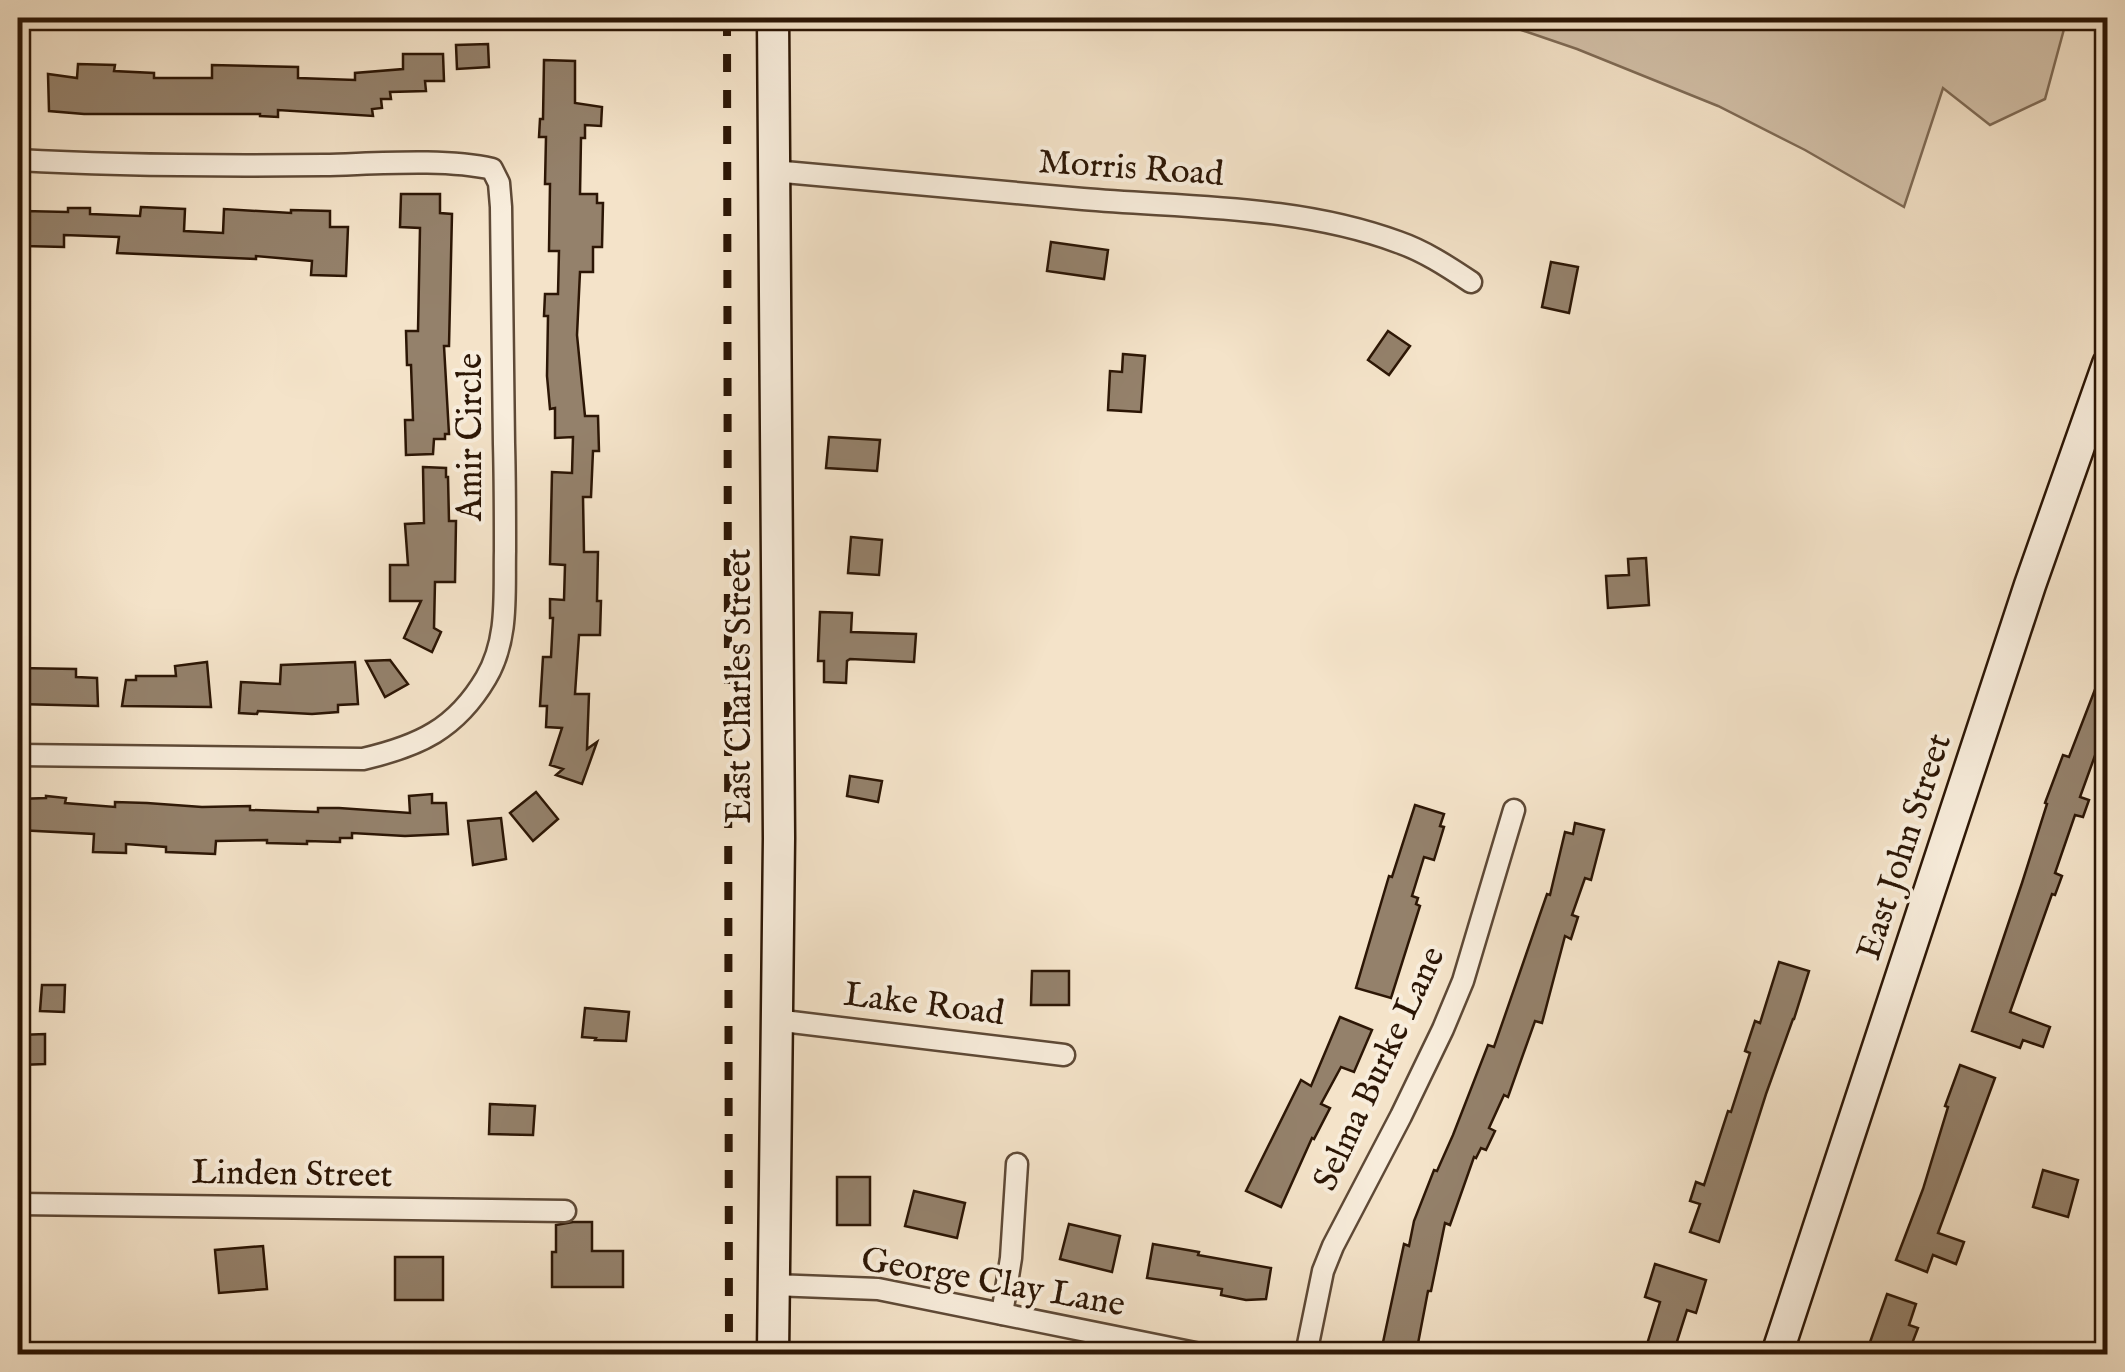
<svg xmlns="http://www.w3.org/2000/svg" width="2125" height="1372" viewBox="0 0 2125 1372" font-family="'IM FELL English',serif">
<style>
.green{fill:#d2c0a8;stroke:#7f6b56;stroke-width:2.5}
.building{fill:#94816b;stroke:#2c1605;stroke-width:2.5}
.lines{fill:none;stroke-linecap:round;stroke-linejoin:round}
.street-casing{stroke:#5e4936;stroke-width:25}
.secondary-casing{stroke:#2c1605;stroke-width:35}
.street{stroke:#f8eddc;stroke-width:20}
.secondary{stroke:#f8eddc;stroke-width:30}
.rail{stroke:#2c1605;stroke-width:8;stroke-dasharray:18 18;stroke-linecap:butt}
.labels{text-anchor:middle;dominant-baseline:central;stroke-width:8;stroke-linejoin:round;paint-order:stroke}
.street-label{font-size:35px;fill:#2c1605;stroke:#f8eddc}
</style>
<rect width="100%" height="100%" fill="#f4e3c9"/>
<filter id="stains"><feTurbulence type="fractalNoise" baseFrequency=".002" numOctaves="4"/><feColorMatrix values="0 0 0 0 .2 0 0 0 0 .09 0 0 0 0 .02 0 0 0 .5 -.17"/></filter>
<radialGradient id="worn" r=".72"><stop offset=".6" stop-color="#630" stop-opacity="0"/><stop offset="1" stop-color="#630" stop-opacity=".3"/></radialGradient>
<polygon class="green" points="1486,18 2067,18 2045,99 1990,125 1943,88 1904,207 1805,150 1718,106 1577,49"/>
<g class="building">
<polygon points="488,44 489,67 457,69 456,45"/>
<polygon points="403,54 443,54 444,81 425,81 426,91 390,92 391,99 381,99 382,108 372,109 373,116 278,110 278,117 260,116 260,114 84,114 49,111 48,74 77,78 78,64 115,65 114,71 154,73 154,78 212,78 212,65 298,67 298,78 355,80 355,73 403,69"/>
<polygon points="544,60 575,61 575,103 602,107 601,126 585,125 585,138 581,138 580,194 597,194 597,203 603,203 602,247 593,247 593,272 580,272 577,335 585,416 598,416 599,451 593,451 591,497 583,497 584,552 598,552 597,601 601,601 600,635 579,635 575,694 589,694 587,749 597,742 582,784 556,775 563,769 550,765 562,728 546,727 547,706 540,706 543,657 551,657 553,618 550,618 550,599 564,600 565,565 550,564 552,472 572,473 573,437 555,438 555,408 550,409 547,376 548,316 544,316 545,294 558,294 559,251 549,251 550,184 545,184 546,137 539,137 540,119 543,119"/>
<polygon points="401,194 440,194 440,213 452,214 449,346 444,346 449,434 445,434 445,439 434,439 433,454 406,455 405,420 413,420 411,365 407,365 406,331 418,331 420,228 400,227"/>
<polygon points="141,207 185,209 184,231 223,233 224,209 291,213 291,210 330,211 330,227 348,227 346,276 311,275 312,261 256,256 256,259 117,253 119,237 64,235 64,247 24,246 24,211 68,212 68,208 90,208 90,214 140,216"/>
<polygon points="1051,242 1108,250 1104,279 1047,271"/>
<polygon points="1551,262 1578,267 1569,313 1542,307"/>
<polygon points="1388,331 1410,346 1389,375 1368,360"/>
<polygon points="1123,354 1145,356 1141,412 1108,410 1110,371 1122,372"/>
<polygon points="829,437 880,440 877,471 826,468"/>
<polygon points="423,467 446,468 446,477 448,477 449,521 456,521 455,582 435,582 434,628 441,632 432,652 404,638 421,601 390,601 390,565 408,565 405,524 424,523"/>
<polygon points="851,537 882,540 879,575 848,573"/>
<polygon points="1646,558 1649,605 1608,608 1606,576 1629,575 1628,559"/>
<polygon points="820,612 852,613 851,632 916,634 914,662 850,659 847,661 846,683 824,682 824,661 818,661"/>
<polygon points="390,660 408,684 385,697 366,661"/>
<polygon points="2106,661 2108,742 2101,739 2080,797 2089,800 2083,817 2075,815 2055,873 2062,876 2055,895 2052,894 2010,1012 2050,1027 2043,1047 2023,1040 2020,1048 1972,1031 2022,883 2047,804 2045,803 2063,755 2069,757"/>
<polygon points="207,662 211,707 122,706 126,680 136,680 136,676 176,676 175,666"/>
<polygon points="355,662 358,704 338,705 338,712 312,714 258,711 257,714 239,713 241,682 280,684 281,665"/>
<polygon points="18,668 76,669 76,677 97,678 98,706 18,704"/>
<polygon points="850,776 882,781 878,802 847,796"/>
<polygon points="536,792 558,819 533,841 510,813"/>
<polygon points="432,794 432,803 446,803 448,834 405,836 352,833 352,838 340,838 340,842 307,841 307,844 267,843 267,840 216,841 215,854 166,852 166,847 126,844 126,853 93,852 94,834 18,830 18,799 46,798 46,796 66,798 65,803 115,807 115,802 147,803 202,807 250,806 250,810 318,812 318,808 339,808 410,813 409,796"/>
<polygon points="1415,805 1444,814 1440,826 1444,827 1434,860 1424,857 1412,896 1418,898 1416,904 1420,906 1391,998 1356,988 1389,876 1392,877"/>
<polygon points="501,818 506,859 473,865 468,821"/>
<polygon points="1575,823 1604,830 1591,880 1585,878 1572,915 1578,917 1571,939 1565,936 1542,1023 1535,1021 1508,1097 1504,1095 1489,1128 1495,1131 1486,1150 1481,1148 1476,1158 1474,1157 1450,1225 1445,1223 1431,1291 1428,1291 1416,1354 1382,1347 1404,1244 1409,1246 1414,1221 1434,1170 1437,1171 1453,1135 1488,1045 1494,1047 1547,894 1550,895 1565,832 1573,834"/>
<polygon points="1779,962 1809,971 1794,1019 1793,1019 1766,1094 1719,1242 1690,1232 1700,1204 1690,1201 1696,1182 1704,1185 1728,1111 1731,1112 1750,1053 1745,1051 1755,1021 1760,1023"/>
<polygon points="1032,971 1069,971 1069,1005 1031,1005"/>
<polygon points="42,985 65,985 64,1012 40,1011"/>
<polygon points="585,1008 629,1012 626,1041 595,1040 596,1038 582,1037"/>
<polygon points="1340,1017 1372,1030 1354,1072 1341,1067 1321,1104 1330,1108 1314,1139 1312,1138 1281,1207 1246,1191 1301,1080 1311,1086"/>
<polygon points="45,1034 45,1064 20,1065 19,1035"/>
<polygon points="1960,1065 1995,1078 1938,1233 1964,1242 1956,1264 1933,1255 1927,1272 1896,1260 1923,1189 1948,1107 1945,1106"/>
<polygon points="490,1104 535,1106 533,1135 489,1134"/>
<polygon points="2043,1170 2078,1180 2068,1217 2033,1207"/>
<rect x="837" y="1177" width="33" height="48"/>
<polygon points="914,1191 965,1203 957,1238 905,1226"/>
<polygon points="573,1222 592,1222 592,1251 623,1251 623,1287 552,1287 552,1252 556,1252 556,1225"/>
<polygon points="1069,1224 1120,1236 1112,1272 1060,1259"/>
<polygon points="1153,1244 1199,1252 1198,1255 1271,1268 1266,1299 1246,1300 1221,1295 1222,1289 1147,1278"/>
<polygon points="263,1246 267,1289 219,1293 215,1250"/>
<rect x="395" y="1257" width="48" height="43"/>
<polygon points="1655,1264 1706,1280 1696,1313 1687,1310 1673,1354 1644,1354 1660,1302 1645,1297"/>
<polygon points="1887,1294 1916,1304 1909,1325 1918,1328 1908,1354 1897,1354 1869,1345"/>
</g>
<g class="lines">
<defs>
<g id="street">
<path d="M18 160C119 166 222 166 324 165 373 164 445 158 492 169L499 183 501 207C502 286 503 365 504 444 505 480 505 515 505 551 504 594 509 639 486 678 456 729 419 746 363 759L18 755"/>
<path d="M773 171C877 180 980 190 1083 199 1188 208 1298 205 1398 242 1424 251 1447 266 1471 282"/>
<polyline points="775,1020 1064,1055"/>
<polyline points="18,1204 565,1211"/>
<polyline points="773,1285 878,1289 1200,1354"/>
<polyline points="1002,1314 1011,1258 1017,1164"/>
<polyline points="1306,1354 1323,1271 1333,1246 1401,1116 1443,1029 1463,981 1514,810"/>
</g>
<g id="secondary">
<polyline points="773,18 779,838 773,1354"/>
<polyline points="1777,1354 2030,585 2108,364"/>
</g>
</defs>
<use href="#street" class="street-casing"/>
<use href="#secondary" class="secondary-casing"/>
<use href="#street" class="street"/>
<use href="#secondary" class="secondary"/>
<polyline class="rail" points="727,18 729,1354"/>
</g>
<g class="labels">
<g class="street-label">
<text transform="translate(1131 169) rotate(4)">Morris Road</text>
<text transform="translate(471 437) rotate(-90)">Amir Circle</text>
<text transform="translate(740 686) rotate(-90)">East Charles Street</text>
<text transform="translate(1905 847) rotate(-72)">East John Street</text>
<text transform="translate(924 1005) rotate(7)">Lake Road</text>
<text transform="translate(1380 1069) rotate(-65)">Selma Burke Lane</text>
<text transform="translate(292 1175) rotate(1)">Linden Street</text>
<text transform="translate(993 1283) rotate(10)">George Clay Lane</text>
</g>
</g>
<rect width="2125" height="1372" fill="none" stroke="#f4e3c9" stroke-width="60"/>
<rect x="20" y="20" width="2085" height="1332" fill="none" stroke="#2c1605" stroke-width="5"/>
<rect x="30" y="30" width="2065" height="1312" fill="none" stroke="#2c1605" stroke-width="2.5"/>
<rect width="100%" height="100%" filter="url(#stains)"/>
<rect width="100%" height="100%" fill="url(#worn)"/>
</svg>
